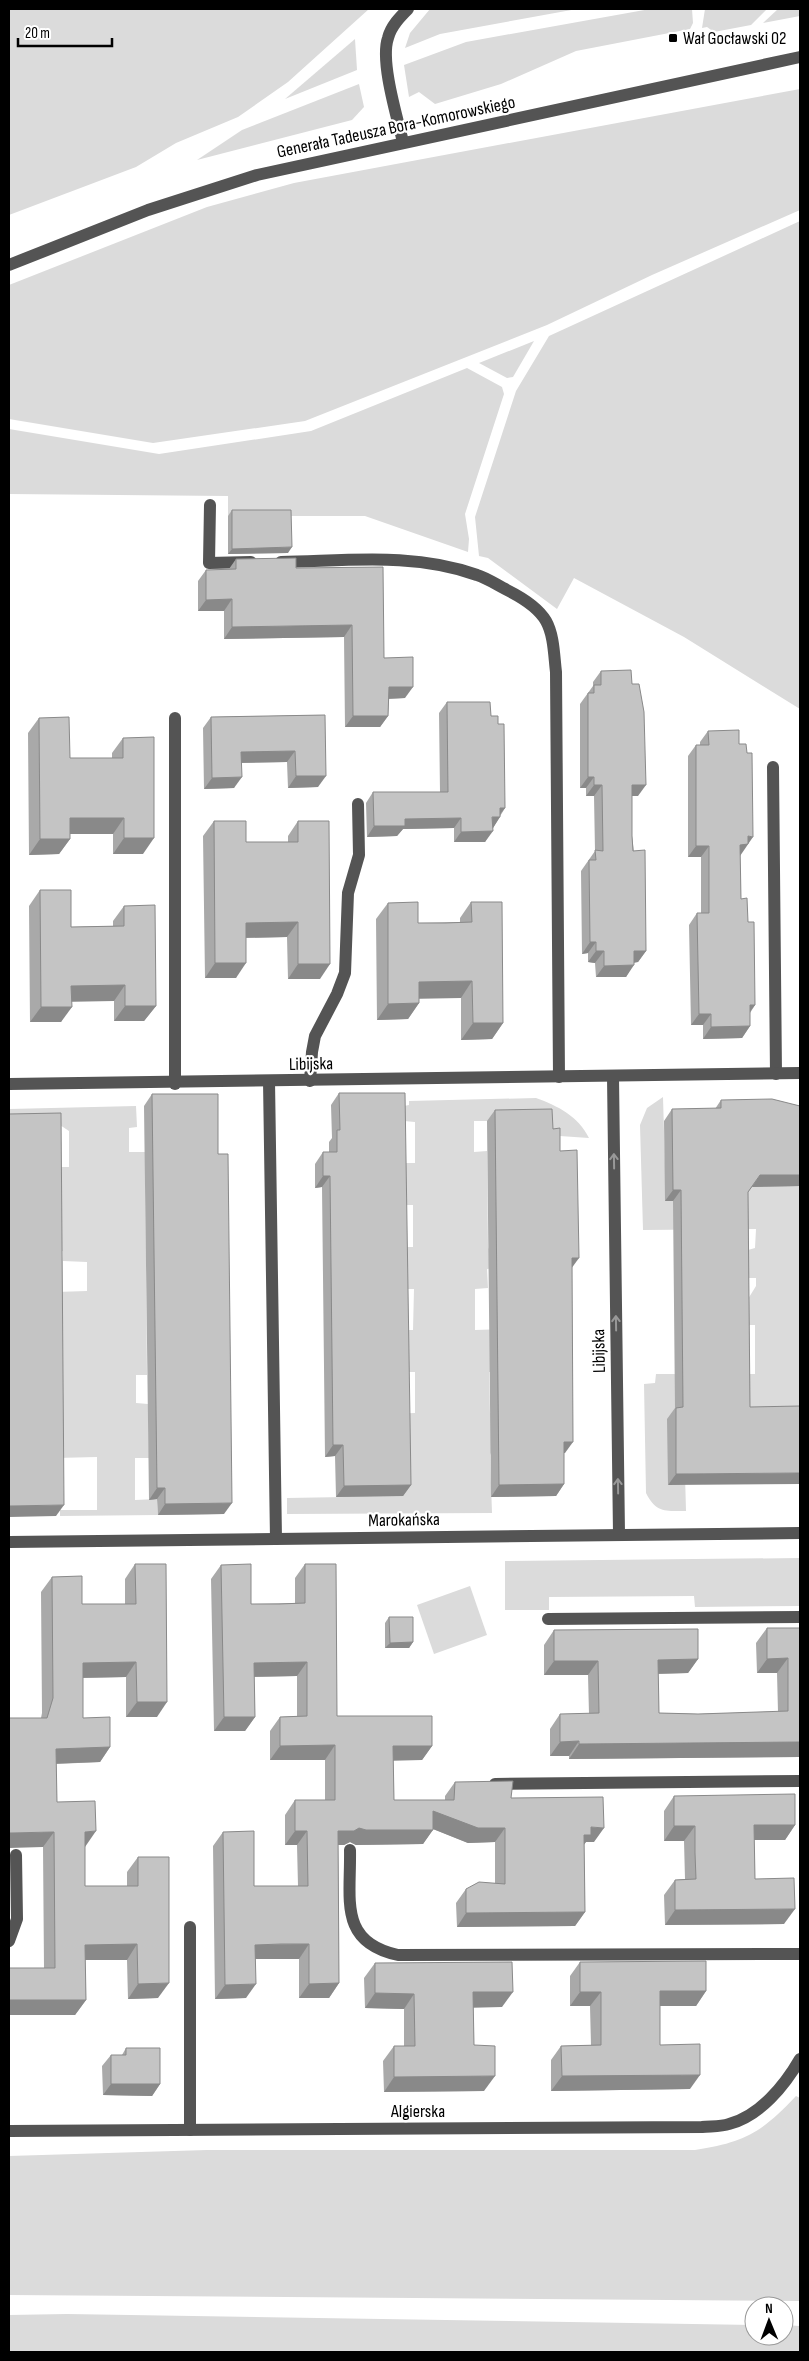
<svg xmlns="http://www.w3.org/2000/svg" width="809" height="2361" viewBox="0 0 809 2361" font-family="'Sofia Sans Condensed',sans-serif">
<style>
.green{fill:#dbdbdb}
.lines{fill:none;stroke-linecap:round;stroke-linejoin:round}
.minor{stroke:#545454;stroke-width:12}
.wall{fill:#a9a9a9}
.shaded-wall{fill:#898989}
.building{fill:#c4c4c4;stroke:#898989}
.oneway{stroke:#989898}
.poi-dot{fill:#000;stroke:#fff;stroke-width:2}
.labels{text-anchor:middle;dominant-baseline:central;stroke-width:4.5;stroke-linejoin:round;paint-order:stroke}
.poi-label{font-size:18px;fill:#000;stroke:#fff;text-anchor:start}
.street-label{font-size:18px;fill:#000;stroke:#fff}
</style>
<rect width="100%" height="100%" fill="#fff"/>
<g class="green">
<polygon points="9,9 369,9 288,82 238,117 176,143 136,167 9,215"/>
<polygon points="430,9 577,9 440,34 405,48 410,33"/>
<polygon points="650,9 692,9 693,23 690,29 576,51 501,84 435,104 419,92 409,97 404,65 466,42"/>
<polygon points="705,9 767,9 751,25 714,32 707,27 702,28"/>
<polygon points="778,9 800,9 800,16 763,23"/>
<polygon points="355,39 357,70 285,99"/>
<polygon points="359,84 364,107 352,120 197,160 242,130"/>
<polygon points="800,89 800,210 652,275 547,325 305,421 153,443 9,419 9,285 207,207 294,183"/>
<polygon points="800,221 800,709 684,637 574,578 557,609 488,558 479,556 475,517 516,391 549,336"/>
<polygon points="534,341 513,377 507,378 479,363"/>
<polygon points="467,368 502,387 504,394 465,514 469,539 468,552 365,516 228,516 228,496 9,494 9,429 159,454 311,431"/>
<path d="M663 1097 666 1201 800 1176V1422L685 1475 686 1511C665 1511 656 1513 646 1493L644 1384 655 1383 656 1374H755V1325H742L748 1299 756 1286V1278H741V1252L755 1248 756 1229 643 1230 640 1125 647 1108Z"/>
<path d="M536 1098C558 1106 578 1116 589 1138L545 1135 487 1121H474V1152L487 1151 488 1247 497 1268 487 1269 488 1288 475 1289V1330L506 1329 507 1372H489L490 1413H507L490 1455 492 1513 287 1514V1498L403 1496 384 1414 415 1413V1372H384V1330H413L414 1289H402V1247H413V1205H403L402 1163H415V1122L404 1121V1106L409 1105V1101Z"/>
<polygon points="136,1106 137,1127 129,1128 129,1152 145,1152 147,1375 136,1375 136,1403 148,1404 149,1458 135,1458 135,1500 157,1499 158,1515 60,1516 60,1510 97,1510 97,1457 56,1458 56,1292 87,1291 87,1262 63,1261 63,1251 55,1251 54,1167 69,1167 69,1131 60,1125 9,1125 9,1109"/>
<polygon points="800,1558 800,1606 695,1607 694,1596 549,1597 549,1610 505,1610 505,1561"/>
<polygon points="470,1586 487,1635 434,1654 417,1605"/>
<path d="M796 2096 800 2098V2301L9 2295V2156L207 2150H695C745 2142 761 2133 796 2096Z"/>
<polygon points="67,2314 754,2325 754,2336 784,2336 784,2325 800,2326 800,2352 9,2352 9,2315"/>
</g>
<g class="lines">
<g class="minor">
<path d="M403 142C397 117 380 61 388 38 391 26 400 17 408 9"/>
<polyline points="9,265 148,210 257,175 800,57"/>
<polyline points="210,505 209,563 251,562"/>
<path d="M281 562C346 561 414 552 477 575 487 578 497 585 507 590 521 597 538 607 546 621 554 635 554 656 556 672L559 1077"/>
<polyline points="773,767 776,1074"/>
<polyline points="613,1077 619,1534"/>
<polyline points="269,1081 276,1539"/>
<polyline points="310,1081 312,1052 315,1036 337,994 345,973 348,893 359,855 358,804"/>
<polyline points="9,1084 800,1073"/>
<polyline points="175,1084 175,718"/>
<polyline points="9,1542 800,1533"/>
<polyline points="548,1619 800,1617"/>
<polyline points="495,1784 800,1781"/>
<path d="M350 1850C351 1899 338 1942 398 1955L800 1954"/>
<polyline points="190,1927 190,2130"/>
<polyline points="9,1941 17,1919 16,1855"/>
<path d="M9 2131 702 2127C710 2126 721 2127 729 2124 760 2116 785 2085 800 2059"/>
</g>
</g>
<g class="wall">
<polygon points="232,510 288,553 228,554 228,516"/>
<polygon points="236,559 296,568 384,658 405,698 389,699 388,716 380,727 345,727 344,637 224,639 224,611 198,611 198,581 206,570 229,569"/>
<polygon points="601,671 632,684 638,796 632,796 632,836 646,951 638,962 634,963 626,977 596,977 595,963 588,962 588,953 582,954 581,871 595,851 594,796 586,796 586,788 580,788 580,704 593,686 593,682"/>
<polygon points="447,702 491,716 498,724 505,808 493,828 485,842 454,842 454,828 403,829 397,836 367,837 366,803 373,792 440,792 439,713"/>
<polygon points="325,715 318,787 288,788 287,762 242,763 234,788 204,789 203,728 211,717"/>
<polygon points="39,718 70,758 112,758 112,753 123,738 143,854 113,854 113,834 70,834 70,839 59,854 29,855 28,733"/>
<polygon points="708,731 740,856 741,899 748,922 755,1005 750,1013 750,1026 742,1038 703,1039 703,1025 691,1025 689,925 697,913 701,913 701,857 688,857 688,756 696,745 700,745 700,742"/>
<polygon points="214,821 246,842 288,842 288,836 298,821 320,979 288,979 287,937 246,938 236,978 205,978 203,836"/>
<polygon points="40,890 71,927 113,926 113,921 124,906 156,1006 144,1021 114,1021 114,1001 72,1001 61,1022 30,1022 29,906"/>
<polygon points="471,902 503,1023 492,1039 461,1040 461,998 419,998 419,1003 408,1019 377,1020 376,919 388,903 418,923 460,922 460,918"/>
<polygon points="339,1093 411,1485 403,1496 336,1497 335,1456 325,1457 322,1187 315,1188 315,1164 323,1152 329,1152 329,1142 332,1138 331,1105"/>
<polygon points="152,1094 224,1514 158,1515 157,1499 149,1500 144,1106"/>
<polygon points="721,1100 800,1186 752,1187 748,1192 750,1407 668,1485 667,1419 675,1408 673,1201 665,1201 664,1121 672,1109 715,1109"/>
<polygon points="495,1110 553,1129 560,1151 572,1268 565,1453 564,1453 564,1484 556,1496 491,1497 487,1121"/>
<polygon points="135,1564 157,1717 126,1717 126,1677 83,1678 83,1718 110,1747 100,1762 56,1764 57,1802 85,1847 85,1886 127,1886 127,1872 138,1857 158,1998 128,1999 127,1960 85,1960 86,2000 75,2015 9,2015 9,1968 44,1968 43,1847 41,1718 42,1713 41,1592 52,1577 82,1604 125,1604 125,1579"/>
<polygon points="305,1564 337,1716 432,1746 422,1760 393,1760 394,1800 445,1800 445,1796 455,1782 511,1798 594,1842 586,1842 584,1844 585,1912 575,1926 457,1927 456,1903 466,1889 495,1883 495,1842 468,1843 433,1829 423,1844 356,1845 350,1842 344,1845 338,1845 339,1983 329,1998 299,1998 299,1959 255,1959 246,1998 215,1999 213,1846 223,1832 254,1886 298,1886 297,1845 285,1845 285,1815 295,1800 325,1800 325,1760 270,1760 270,1731 280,1717 297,1716 297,1676 254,1677 255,1717 245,1731 214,1731 211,1579 221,1565 251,1604 295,1603 295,1578"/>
<polygon points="389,1617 413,1642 409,1648 385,1648 385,1623"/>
<polygon points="767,1628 800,1628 800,1757 569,1759 569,1756 550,1756 550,1729 560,1714 589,1714 588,1675 544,1675 544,1645 554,1630 698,1659 688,1673 658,1674 659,1713 698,1714 778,1712 777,1673 757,1673 756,1643"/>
<polygon points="674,1796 795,1825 785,1840 754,1840 755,1879 784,1924 665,1925 664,1895 675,1880 685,1879 684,1841 664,1841 664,1811"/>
<polygon points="580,1962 706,1991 696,2006 660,2006 660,2045 690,2089 551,2091 551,2060 561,2046 591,2045 590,2006 570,2006 570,1976"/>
<polygon points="375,1963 502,2007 473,2007 474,2045 484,2091 384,2092 383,2061 394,2046 404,2046 404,2009 365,2008 364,1978"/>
<polygon points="126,2048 160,2084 152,2096 103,2095 102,2066 111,2055 122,2055"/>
</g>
<g class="shaded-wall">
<polygon points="292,547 288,553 228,554 232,549"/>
<polygon points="232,599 224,611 198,611 206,600"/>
<polygon points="352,625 344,637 224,639 232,627"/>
<polygon points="389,687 413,687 405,698 381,699"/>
<polygon points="353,716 388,716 380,727 345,727"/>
<polygon points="295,751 287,762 233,763 241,752"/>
<polygon points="296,776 326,776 318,787 288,788"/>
<polygon points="242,777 234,788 204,789 212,778"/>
<polygon points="588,777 594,777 586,788 580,788"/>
<polygon points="594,785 602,785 594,796 586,796"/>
<polygon points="632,785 646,785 638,796 624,796"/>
<polygon points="500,808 505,808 498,817 500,817 493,828 485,828"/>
<polygon points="70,818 124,818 113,834 59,834"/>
<polygon points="461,818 454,828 403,829 397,836 367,837 374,826 405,819"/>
<polygon points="493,831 485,842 454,842 461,832"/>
<polygon points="748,836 753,837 740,856 740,845"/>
<polygon points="124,838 154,838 143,854 113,854"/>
<polygon points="40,839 70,839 59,854 29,855"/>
<polygon points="696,846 709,846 701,857 688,857"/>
<polygon points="298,922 287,937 235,938 246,923"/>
<polygon points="590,942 596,942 588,953 582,954"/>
<polygon points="596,951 604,951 595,963 588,962"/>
<polygon points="634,951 646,951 638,962 626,963"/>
<polygon points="215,963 246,963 236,978 205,978"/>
<polygon points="298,964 330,964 320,979 288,979"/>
<polygon points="634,965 626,977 596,977 604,966"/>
<polygon points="472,981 461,998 407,999 419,982"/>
<polygon points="125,985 114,1001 60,1002 71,986"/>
<polygon points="419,1003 408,1019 377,1020 388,1004"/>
<polygon points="750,1005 755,1005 747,1016"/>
<polygon points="125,1006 156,1006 144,1021 114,1021"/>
<polygon points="41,1007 72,1007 61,1022 30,1022"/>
<polygon points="699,1014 711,1014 703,1025 691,1025"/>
<polygon points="473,1023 503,1023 492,1039 461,1040"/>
<polygon points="750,1026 742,1038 703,1039 711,1027"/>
<polygon points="760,1175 800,1175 800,1186 752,1187"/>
<polygon points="323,1176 330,1176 322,1187 315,1188"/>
<polygon points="673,1190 681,1190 673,1201 665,1201"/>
<polygon points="572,1258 579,1258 571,1269"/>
<polygon points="564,1442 573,1442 565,1453 556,1454"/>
<polygon points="333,1445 343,1445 335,1456 325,1457"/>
<polygon points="800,1473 800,1484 668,1485 676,1474"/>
<polygon points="564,1484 556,1496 491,1497 499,1485"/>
<polygon points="411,1485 403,1496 336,1497 344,1486"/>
<polygon points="157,1488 165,1488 157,1499 149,1500"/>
<polygon points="232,1503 224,1514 158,1515 165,1504"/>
<polygon points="64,1505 56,1516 9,1517 9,1506"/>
<polygon points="413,1642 409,1648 385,1648 390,1643"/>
<polygon points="788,1658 777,1673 757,1673 767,1659"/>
<polygon points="698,1659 688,1673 647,1674 658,1660"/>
<polygon points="554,1661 598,1661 588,1675 544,1675"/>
<polygon points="136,1662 126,1677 72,1678 83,1663"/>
<polygon points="307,1662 297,1676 244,1677 254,1663"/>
<polygon points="137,1702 167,1702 157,1717 126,1717"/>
<polygon points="224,1717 255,1717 245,1731 214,1731"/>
<polygon points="579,1741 569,1756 550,1756 560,1742"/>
<polygon points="800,1742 800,1757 569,1759 579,1744"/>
<polygon points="335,1745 325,1760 270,1760 280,1746"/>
<polygon points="393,1746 432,1746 422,1760 383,1761"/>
<polygon points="110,1747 100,1762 45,1764 56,1749"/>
<polygon points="433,1811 505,1828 495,1842 468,1843 423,1825"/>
<polygon points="754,1825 795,1825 785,1840 743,1840"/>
<polygon points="674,1826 695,1826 684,1841 664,1841"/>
<polygon points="591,1827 604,1828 594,1842 586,1842 581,1849 584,1835"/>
<polygon points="359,1828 433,1830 423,1844 356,1845 350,1842 344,1845 328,1845 338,1831"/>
<polygon points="96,1831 85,1847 74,1847 85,1832"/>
<polygon points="295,1831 307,1831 297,1845 285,1845"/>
<polygon points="54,1832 43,1847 9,1848 9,1833"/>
<polygon points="795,1909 784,1924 665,1925 675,1910"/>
<polygon points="585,1912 575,1926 457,1927 466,1913"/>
<polygon points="137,1944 127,1960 75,1960 85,1945"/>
<polygon points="309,1944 299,1959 245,1959 255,1945"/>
<polygon points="169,1983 158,1998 128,1999 138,1984"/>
<polygon points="339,1983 329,1998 299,1998 309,1984"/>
<polygon points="256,1984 246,1998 215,1999 225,1985"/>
<polygon points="660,1991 706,1991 696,2006 650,2006"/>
<polygon points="473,1992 513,1992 502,2007 463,2008"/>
<polygon points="580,1992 601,1992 590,2006 570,2006"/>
<polygon points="375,1993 414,1994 404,2009 365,2008"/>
<polygon points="9,2000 86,2000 75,2015 9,2015"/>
<polygon points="700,2075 690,2089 551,2091 562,2076"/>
<polygon points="495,2076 484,2091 384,2092 394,2077"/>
<polygon points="111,2084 160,2084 152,2096 103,2095"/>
</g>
<g class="building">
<polygon points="232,510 291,510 292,547 232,549"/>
<polygon points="296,558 296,568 383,567 384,658 413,657 413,687 389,687 388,716 353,716 352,625 232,627 232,599 206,600 206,570 236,569 236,559"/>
<polygon points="631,670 632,684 639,684 644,712 646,785 632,785 632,836 633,851 645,850 646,951 634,951 634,965 604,966 604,951 596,951 596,942 590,942 589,860 596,860 595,850 603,851 602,785 594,785 594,777 588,777 588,693 594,693 594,685 601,685 601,671"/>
<polygon points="447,702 490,702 491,716 498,716 498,724 504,724 505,808 500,808 500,817 492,817 493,831 461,832 461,818 405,819 405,826 374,826 373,792 448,792"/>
<polygon points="325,715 326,776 296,776 295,751 241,752 242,777 212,778 211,717"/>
<polygon points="69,717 70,758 123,758 123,738 154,737 154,838 124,838 124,818 70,818 70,839 40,839 39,718"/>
<polygon points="739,730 739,744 746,744 747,753 752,753 753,837 748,836 748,844 740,845 741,899 747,898 748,922 754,922 755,1005 750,1005 750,1026 711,1027 711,1014 699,1014 697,913 709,913 709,846 696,846 696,745 709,745 708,731"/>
<polygon points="214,821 246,821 246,842 298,842 298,821 329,821 330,964 298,964 298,922 246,923 246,963 215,963"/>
<polygon points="40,890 71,890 71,927 124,926 124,906 155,905 156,1006 125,1006 125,985 71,986 72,1007 41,1007"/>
<polygon points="418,902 418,923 445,923 472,922 471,902 502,902 503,1023 473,1023 472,981 419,982 419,1003 388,1004 388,903"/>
<polygon points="339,1093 405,1093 411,1485 344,1486 343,1445 333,1445 330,1176 323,1176 323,1152 337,1152 337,1130 340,1130"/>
<polygon points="152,1094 218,1094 218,1154 228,1154 232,1503 165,1504 165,1488 157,1488"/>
<polygon points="772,1099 800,1106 800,1175 760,1175 748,1192 750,1407 800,1406 800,1473 676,1474 676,1408 683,1407 681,1190 673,1190 672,1109 721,1108 721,1100"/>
<polygon points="552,1109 553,1129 560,1128 560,1151 577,1150 579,1258 572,1258 573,1442 564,1442 564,1484 499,1485 495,1110"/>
<polygon points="61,1113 64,1505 9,1506 9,1114"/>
<polygon points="135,1564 166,1564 167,1702 137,1702 136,1662 83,1663 83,1718 110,1717 110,1747 56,1749 57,1802 95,1801 96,1831 85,1832 85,1886 138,1886 138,1857 169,1857 169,1983 138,1984 137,1944 85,1945 86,2000 9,2000 9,1968 55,1968 54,1832 9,1833 9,1718 47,1718 53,1698 52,1577 82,1576 82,1604 136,1604"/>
<polygon points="251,1564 251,1604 279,1604 305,1603 305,1564 336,1564 337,1716 432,1716 432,1746 393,1746 394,1800 454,1800 455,1782 513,1781 511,1798 603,1797 604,1828 591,1827 591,1835 584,1835 585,1912 466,1913 466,1889 479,1882 505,1884 505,1828 478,1828 433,1811 433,1830 366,1830 359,1828 354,1831 338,1831 339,1983 309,1984 309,1944 281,1944 255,1945 256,1984 225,1985 223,1832 254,1831 254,1886 308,1886 307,1831 295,1831 295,1800 335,1800 335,1745 280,1746 280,1717 307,1716 307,1662 254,1663 255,1717 224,1717 221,1565"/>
<polygon points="389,1617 413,1617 413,1642 390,1643"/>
<polygon points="767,1628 800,1628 800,1742 579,1744 579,1741 560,1742 560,1714 599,1713 598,1661 554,1661 554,1630 698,1629 698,1659 658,1660 659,1713 698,1714 788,1711 788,1658 767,1659"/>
<polygon points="795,1794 795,1825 754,1825 755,1879 794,1878 795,1909 675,1910 675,1880 696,1879 695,1853 695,1826 674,1826 674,1796"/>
<polygon points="706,1961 706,1991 660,1991 660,2045 700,2044 700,2075 562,2076 561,2046 601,2045 601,1992 580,1992 580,1962"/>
<polygon points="512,1962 513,1992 473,1992 474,2045 495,2046 495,2076 394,2077 394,2046 415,2046 414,1994 375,1993 375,1963"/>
<polygon points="126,2048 160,2048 160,2084 111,2084 111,2055 126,2055"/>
</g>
<defs><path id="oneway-shaft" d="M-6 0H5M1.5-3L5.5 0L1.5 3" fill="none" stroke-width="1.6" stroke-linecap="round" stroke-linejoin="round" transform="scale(1.25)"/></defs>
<g class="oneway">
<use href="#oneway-shaft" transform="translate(614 1161) rotate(-91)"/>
<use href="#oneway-shaft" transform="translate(616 1323) rotate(-91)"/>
<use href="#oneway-shaft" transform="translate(618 1486) rotate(-91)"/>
</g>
<rect class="poi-dot" x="668" y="33" width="10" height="10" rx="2.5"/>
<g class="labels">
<g class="poi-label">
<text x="683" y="38">Wał Gocławski 02</text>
</g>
<g class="street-label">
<text transform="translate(396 127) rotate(-12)">Generała Tadeusza Bora-Komorowskiego</text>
<text transform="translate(311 1064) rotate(-1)">Libijska</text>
<text transform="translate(599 1351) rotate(-91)">Libijska</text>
<text transform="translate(404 1520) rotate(-1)">Marokańska</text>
<text x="418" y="2111">Algierska</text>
</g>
</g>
<rect width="809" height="2361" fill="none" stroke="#000000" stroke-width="20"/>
<g transform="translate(769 2321) rotate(359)"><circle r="24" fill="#ffffff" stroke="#999999"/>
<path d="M0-4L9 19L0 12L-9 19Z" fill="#000000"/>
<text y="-8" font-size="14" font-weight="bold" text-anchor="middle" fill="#000000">N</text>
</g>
<path d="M18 38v8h94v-8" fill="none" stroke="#000000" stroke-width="2.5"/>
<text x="25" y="38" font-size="15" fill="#000000" stroke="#ffffff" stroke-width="4" paint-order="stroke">20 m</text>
</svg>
